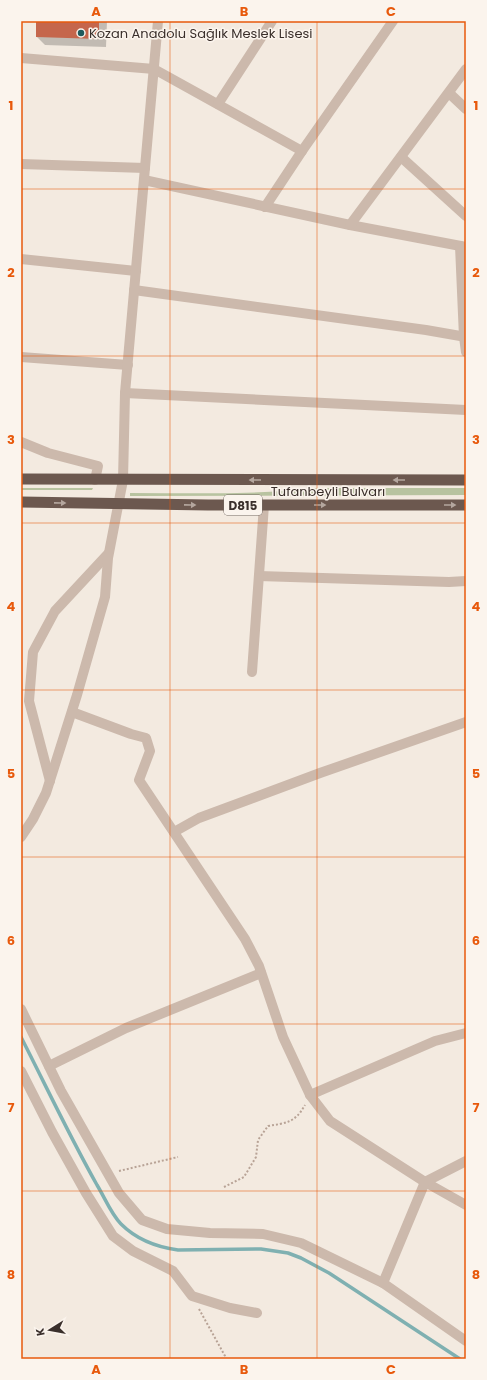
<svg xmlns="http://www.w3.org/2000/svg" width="487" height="1380" viewBox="0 0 487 1380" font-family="Poppins,sans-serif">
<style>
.green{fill:#b8c3a0}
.shadow{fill:#0003}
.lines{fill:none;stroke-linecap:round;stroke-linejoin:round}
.stream{stroke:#7fb0b1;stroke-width:3.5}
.building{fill:#c5664c}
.path{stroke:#b8a396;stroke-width:2;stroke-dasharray:2 2;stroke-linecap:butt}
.minor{stroke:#ccb9ac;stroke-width:10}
.tertiary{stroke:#ccb9ac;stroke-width:10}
.trunk{stroke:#6c584f;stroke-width:11}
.oneway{fill:#b4a69e}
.grid{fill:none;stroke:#e8590c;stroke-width:1;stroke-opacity:0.55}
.poi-dot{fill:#205a5c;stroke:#fbf4ed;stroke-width:1.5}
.labels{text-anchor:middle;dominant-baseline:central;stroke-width:3;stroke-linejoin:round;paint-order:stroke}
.shield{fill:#fbf4ed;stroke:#746a65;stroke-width:1}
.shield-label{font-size:12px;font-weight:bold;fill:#3a2f2b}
.poi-label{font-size:13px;fill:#3a2f2b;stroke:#fbf4ed;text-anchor:start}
.street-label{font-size:13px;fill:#3a2f2b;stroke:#fbf4ed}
.neatline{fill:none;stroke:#e8590c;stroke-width:1.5}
.grid-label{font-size:13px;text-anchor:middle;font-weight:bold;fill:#e8590c}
</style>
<rect width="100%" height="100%" fill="#f3eae0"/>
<g class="green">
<polygon points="21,488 93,488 92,490 21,490"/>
<path d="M319 488H466V495L130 496V493C193 493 256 495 319 488Z"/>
</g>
<polygon class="shadow" points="37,21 107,21 106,47 45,45 37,37"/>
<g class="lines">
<path class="stream" d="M21 1037C46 1086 70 1137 97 1185 105 1198 111 1214 121 1224 137 1240 156 1247 178 1250L261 1249 288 1253 301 1258 329 1273 460 1359"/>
</g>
<polygon class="building" points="36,21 99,21 99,39 36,37"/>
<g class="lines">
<g class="path">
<polyline points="119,1171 178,1157"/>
<path d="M224 1187 244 1177 256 1157 258 1140 268 1126C286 1123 295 1123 305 1105"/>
<polyline points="199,1309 225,1356 226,1359"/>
</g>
<g class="minor">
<polyline points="154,69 302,151"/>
<polyline points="449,93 466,109"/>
<polyline points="218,104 272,21"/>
<polyline points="401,157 466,216"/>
<polyline points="21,164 145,168"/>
<polyline points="144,180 350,225 466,247"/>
<polyline points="265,207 302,151 393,21"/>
<polyline points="350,225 466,69"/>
<polyline points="460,246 464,337 466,352"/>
<polyline points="21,259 136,271"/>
<polyline points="134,290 426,330 466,337"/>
<polyline points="21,357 128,365"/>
<polyline points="125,393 466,410"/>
<polyline points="21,442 48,453 98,466 95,480"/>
<polyline points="259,576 449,582 466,581"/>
<polyline points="252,672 264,505"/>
<polyline points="72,712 131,734 146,738 150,751 139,780 245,939 259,966 283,1037 310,1095 330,1121 425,1182 466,1205"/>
<polyline points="50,781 29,701 33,652 55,611 108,554"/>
<polyline points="174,832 199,818 320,773 466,722"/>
<polyline points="21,1009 61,1091 119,1193 142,1220 167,1229 210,1233 263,1234 301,1243 383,1283 466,1341"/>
<polyline points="49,1066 126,1028 261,973"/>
<polyline points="21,1071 52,1132 86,1193 113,1236 133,1251 173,1271 192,1296 230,1308 257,1313"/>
<polyline points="310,1095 435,1041 466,1033"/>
<polyline points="383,1283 425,1182 466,1161"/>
</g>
<g class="tertiary">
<polyline points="21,58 154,69"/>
<polyline points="21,837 33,819 46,793 77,695 105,597 108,558 123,480 125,393 158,21"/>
</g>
<g class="trunk">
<polyline points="21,479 466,480"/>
<polyline points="21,502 208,505 466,505"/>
</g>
</g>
<defs><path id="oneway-solid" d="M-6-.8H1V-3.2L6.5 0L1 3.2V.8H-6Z"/></defs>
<g class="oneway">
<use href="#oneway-solid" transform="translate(255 480) rotate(180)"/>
<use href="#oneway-solid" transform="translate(399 480) rotate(-180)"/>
<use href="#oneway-solid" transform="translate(60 503) rotate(1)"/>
<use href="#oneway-solid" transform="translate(190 505) rotate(1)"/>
<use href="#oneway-solid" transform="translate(320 505)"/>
<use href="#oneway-solid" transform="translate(450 505)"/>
</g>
<path class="grid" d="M170 21V1359M317 21V1359M21 189H466M21 356H466M21 523H466M21 690H466M21 857H466M21 1024H466M21 1191H466"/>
<circle class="poi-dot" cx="81" cy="33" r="4"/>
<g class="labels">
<rect class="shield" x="224" y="495" width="38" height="20" rx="3"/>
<g class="shield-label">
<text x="243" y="505">D815</text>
</g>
<g class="poi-label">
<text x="89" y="33">Kozan Anadolu Sağlık Meslek Lisesi</text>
</g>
<g class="street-label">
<text x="328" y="491">Tufanbeyli Bulvarı</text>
</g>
</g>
<rect width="487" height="1380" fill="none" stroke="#fbf4ed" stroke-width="44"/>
<g transform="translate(50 1330) rotate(259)" stroke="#fbf4ed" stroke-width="3" paint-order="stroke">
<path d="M0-3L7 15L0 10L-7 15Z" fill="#3a2f2b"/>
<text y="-6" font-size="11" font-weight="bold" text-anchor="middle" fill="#3a2f2b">K</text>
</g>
<rect x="22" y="22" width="443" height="1336" class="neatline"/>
<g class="grid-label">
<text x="96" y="16">A</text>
<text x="244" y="16">B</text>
<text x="391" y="16">C</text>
<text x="11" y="110">1</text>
<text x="476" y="110">1</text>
<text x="11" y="277">2</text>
<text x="476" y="277">2</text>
<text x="11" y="444">3</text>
<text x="476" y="444">3</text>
<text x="11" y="611">4</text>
<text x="476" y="611">4</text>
<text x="11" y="778">5</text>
<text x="476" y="778">5</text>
<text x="11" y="945">6</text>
<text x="476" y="945">6</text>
<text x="11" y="1112">7</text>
<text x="476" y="1112">7</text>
<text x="11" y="1279">8</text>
<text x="476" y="1279">8</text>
<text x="96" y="1374">A</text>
<text x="244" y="1374">B</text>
<text x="391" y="1374">C</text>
</g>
</svg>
